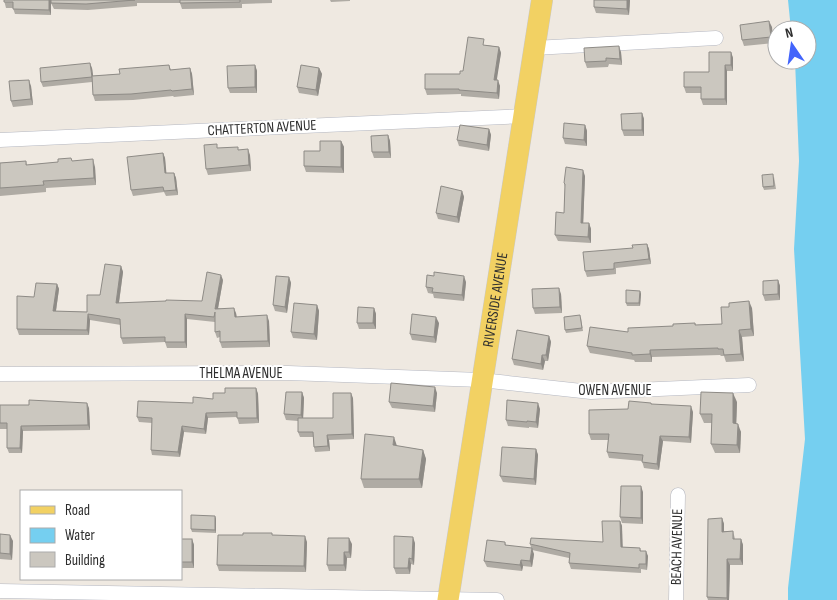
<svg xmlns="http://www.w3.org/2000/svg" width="837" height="600" viewBox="0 0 837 600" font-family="'Sofia Sans Condensed',sans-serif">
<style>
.water{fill:#75cff0}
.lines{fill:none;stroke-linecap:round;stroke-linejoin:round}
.minor-casing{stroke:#b4b7c1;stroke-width:15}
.primary-casing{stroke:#c9c9c9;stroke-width:22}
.minor{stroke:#fff;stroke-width:14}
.primary{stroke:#f2d163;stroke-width:21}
.wall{fill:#afaba4}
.shaded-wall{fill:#8e8b86}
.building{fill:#cbc7bf;stroke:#8e8b86}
.labels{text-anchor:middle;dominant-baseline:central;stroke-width:4;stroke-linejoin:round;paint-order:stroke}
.street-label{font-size:15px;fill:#2e2e2e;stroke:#fff}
</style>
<rect width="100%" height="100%" fill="#efe9e1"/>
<polygon class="water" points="788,0 837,0 837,600 788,600 788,588 805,439 794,249 799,161 795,60 807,60 807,30 791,30"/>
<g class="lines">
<defs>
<g id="minor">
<polyline points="534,48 716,38"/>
<polyline points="0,140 524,116"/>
<polyline points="0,374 288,373 481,380 591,392 749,385"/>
<polyline points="0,591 497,600"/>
<polyline points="676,600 678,495"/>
</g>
<g id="primary">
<path id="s1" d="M448 600 542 0"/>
</g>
</defs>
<use href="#minor" class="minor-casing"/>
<use href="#primary" class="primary-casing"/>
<use href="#minor" class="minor"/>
<use href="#primary" class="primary"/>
</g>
<g class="wall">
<polygon points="4,0 51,0 51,15 15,14 13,8 6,8"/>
<polygon points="51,0 272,0 272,3 242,4 242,8 182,9 180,3 137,3 137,6 88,10 54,9 51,3"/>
<polygon points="330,0 350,0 350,1 331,2"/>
<polygon points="630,0 629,15 596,13 594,7"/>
<polygon points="772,27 773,43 744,46 742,40"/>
<polygon points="486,45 499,47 501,53 496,80 500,86 499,99 461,96 461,94 427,95 425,89 460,74"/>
<polygon points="621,52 622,65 609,64 608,67 587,68 585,62"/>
<polygon points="731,52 733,58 733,71 727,71 727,105 703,105 701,99 701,93 686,93 684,87 709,72"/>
<polygon points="169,65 171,70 190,68 192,74 194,95 174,97 173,96 133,100 95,101 93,95 92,82 43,87 41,82 92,68 93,76 120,74"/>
<polygon points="255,65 257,71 257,93 230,93 228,88"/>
<polygon points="319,68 322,74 318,96 299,93 297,87"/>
<polygon points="31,86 33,105 13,107 11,101"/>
<polygon points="642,113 644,119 644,136 624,136 622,130"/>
<polygon points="585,125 587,131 587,146 565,144 563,138"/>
<polygon points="489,129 491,135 489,151 459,146 457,140"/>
<polygon points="388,135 390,141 391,158 374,158 372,152"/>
<polygon points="341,141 344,147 344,173 306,172 304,166 320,151"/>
<polygon points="218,148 239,150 250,155 251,171 208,175 206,169"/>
<polygon points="163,153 165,158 166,173 174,173 176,178 178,195 166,196 164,192 133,196 131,190"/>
<polygon points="26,161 27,165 73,161 95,167 96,185 46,188 46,192 0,196 0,163"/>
<polygon points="585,176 583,223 589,223 591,229 591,243 558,241 555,235 564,213 565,187 564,183"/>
<polygon points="774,177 776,189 764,190 763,187"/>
<polygon points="462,191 464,197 459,223 438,219 436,213"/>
<polygon points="647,244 649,249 651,264 616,268 616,274 587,277 585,271 633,248"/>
<polygon points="121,266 123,272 119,303 202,301 223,280 218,308 236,313 237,317 269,321 270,347 222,348 220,342 220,337 217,338 215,332 215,322 187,319 187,348 167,348 165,342 123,344 121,338 121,325 90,320 89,335 19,335 17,329 34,297 57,284 59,289 56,311 87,312 100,295"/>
<polygon points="289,277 291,283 287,313 275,311 273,305"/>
<polygon points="778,280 780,286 780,300 765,301 763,295"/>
<polygon points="466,282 464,301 434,298 433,294 428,293 426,287"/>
<polygon points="640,291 641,294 640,306 627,306 626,303"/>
<polygon points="561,294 562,313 535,314 533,308"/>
<polygon points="317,305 319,311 317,340 293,338 291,332"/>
<polygon points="374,308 376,314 376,329 359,329 357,323"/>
<polygon points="752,308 754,336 742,337 744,361 726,362 724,356 721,356 720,355 652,357 652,362 635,362 634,360 590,353 587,346 628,332 695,323 696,325 722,324"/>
<polygon points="581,318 583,331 566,333 565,330"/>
<polygon points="439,323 436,343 412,340 410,334"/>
<polygon points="549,336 551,342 548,361 545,361 543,370 514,365 512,359"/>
<polygon points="256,388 258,394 259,423 239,424 237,417 208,418 206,434 184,432 180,457 152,455 151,450 152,423 139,422 137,417 193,403 213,399 225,393"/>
<polygon points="302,392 304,398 303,418 333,418 353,398 354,439 329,440 330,451 315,452 314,447 313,437 300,437 298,432 298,421 286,420 284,414"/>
<polygon points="437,393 435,412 392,408 389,402"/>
<polygon points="737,402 736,424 741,432 740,453 715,453 711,444 712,423 704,423 700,414"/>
<polygon points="651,403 652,405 693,412 691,443 663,441 659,470 644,468 642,461 609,458 607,452 608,440 591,440 589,434 628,409"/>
<polygon points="0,405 89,408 90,430 23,431 22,453 9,453 7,448 7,429 0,429"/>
<polygon points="540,409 538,428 529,427 529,428 508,426 506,420"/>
<polygon points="397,446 423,450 426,459 422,488 364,488 361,479"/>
<polygon points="536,449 538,455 536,485 503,482 500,476"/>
<polygon points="643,492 643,524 622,523 620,517"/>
<polygon points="215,516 216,519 216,533 192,532 191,529"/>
<polygon points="722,518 724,524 724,531 733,531 735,539 741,539 743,545 743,565 730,565 729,600 708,600 707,597"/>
<polygon points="620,521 622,526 622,547 640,548 641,551 648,556 647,570 641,569 641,573 571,569 569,563 569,558 532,550 530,544 603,542"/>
<polygon points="0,534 13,541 12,560 0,559"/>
<polygon points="243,535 272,535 307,542 306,572 219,571 217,565"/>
<polygon points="181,539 192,539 194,545 194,568 181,568"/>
<polygon points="505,542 506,545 534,554 532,567 523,566 522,571 487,567 484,561"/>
<polygon points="415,543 414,565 411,564 410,574 396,574 394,568"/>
<polygon points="352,544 351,558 347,558 346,571 329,571 327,565"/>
</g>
<g class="shaded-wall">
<polygon points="49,0 51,0 51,15 49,10"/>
<polygon points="627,0 630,0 629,15 627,9"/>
<polygon points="769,21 772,27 773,43 771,37"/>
<polygon points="619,46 621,52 622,65 620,59"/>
<polygon points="499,47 501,53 496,85 494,80"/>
<polygon points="731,52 733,58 733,71 731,65"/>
<polygon points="90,63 92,68 94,82 92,77"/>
<polygon points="255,65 257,71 257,93 255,87"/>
<polygon points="725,65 727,71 727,105 725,99"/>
<polygon points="190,68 192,74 194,95 192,89"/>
<polygon points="319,68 322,74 318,96 316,90"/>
<polygon points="29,80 31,86 33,105 31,99"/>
<polygon points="498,80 500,86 499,99 497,93"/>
<polygon points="642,113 644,119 644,136 642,130"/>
<polygon points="585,125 587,131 587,146 584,140"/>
<polygon points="489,129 491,135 489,151 487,145"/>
<polygon points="388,135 390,141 391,158 389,152"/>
<polygon points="341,141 344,147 344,173 341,167"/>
<polygon points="248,149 250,155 251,171 249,165"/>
<polygon points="163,153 165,158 167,179 165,173"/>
<polygon points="93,159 95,167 96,185 94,178"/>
<polygon points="583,170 585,176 583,229 581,223"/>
<polygon points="174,173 176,178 178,195 176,190"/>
<polygon points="462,191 464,197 459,223 457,217"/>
<polygon points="589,223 591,229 591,243 588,237"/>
<polygon points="647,244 649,249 651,264 649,259"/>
<polygon points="121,266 123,272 118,309 116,303"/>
<polygon points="221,275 223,280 217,314 215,309"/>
<polygon points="464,276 466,282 464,301 462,295"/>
<polygon points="289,277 291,283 287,313 285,307"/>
<polygon points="778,280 780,286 780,300 778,294"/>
<polygon points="57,284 59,289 55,317 53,311"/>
<polygon points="559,288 561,294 562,313 560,307"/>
<polygon points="640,291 641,294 640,306 639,303"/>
<polygon points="749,301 752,308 754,336 751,329"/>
<polygon points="317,305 319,311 317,340 314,334"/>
<polygon points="234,308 236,313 237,323 235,317"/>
<polygon points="374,308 376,314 376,329 373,323"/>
<polygon points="88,314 90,320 89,335 87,330"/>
<polygon points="185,314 187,319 187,348 185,342"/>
<polygon points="267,315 269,321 270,347 268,341"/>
<polygon points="436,317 439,323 436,343 434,337"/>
<polygon points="739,330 742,337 744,361 741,354"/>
<polygon points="549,336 551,342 548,361 546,355"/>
<polygon points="650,350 652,357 652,362 650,354"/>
<polygon points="542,355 545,361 543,370 541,364"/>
<polygon points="435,387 437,393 435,412 433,406"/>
<polygon points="256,388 258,394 259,423 257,418"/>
<polygon points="302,392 304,398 303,421 301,415"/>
<polygon points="351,393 353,398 354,439 352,434"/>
<polygon points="733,393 737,402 736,432 733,423"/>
<polygon points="87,403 89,408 90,430 88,425"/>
<polygon points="538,403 540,409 538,428 536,422"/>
<polygon points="691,406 693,412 691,443 689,437"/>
<polygon points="206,413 208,418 206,434 204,429"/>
<polygon points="738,424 741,432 740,453 737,445"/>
<polygon points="21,426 23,431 22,453 20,448"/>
<polygon points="182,426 184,432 180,457 178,452"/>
<polygon points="327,435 329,440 330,451 328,446"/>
<polygon points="660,436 663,441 659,470 657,464"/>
<polygon points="394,437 397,446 393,445"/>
<polygon points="536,449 538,455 536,485 534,479"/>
<polygon points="423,450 426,459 422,488 419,479"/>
<polygon points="641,486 643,492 643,524 641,518"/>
<polygon points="215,516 216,519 216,533 215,530"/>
<polygon points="722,518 724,524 724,537 722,532"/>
<polygon points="620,521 622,526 623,552 621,547"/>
<polygon points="10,535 13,541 12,560 10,554"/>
<polygon points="305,536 307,542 306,572 304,566"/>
<polygon points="413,537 415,543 414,565 412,559"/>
<polygon points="349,538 352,544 351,558 349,552"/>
<polygon points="192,539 194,545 194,568 192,562"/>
<polygon points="741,539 743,545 743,565 740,559"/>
<polygon points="532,548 534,554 532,567 530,561"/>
<polygon points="646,551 648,556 647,570 646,564"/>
<polygon points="344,552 347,558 346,571 344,565"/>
<polygon points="409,558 411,564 410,574 408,568"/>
<polygon points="727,559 730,565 729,600 727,600"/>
<polygon points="521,560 523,566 522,571 520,565"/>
</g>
<g class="building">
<polygon points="4,0 49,0 49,10 13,9 13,2 4,2"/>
<polygon points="51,0 135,0 86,4 51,3"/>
<polygon points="180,0 240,0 240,2 180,3"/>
<polygon points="594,0 627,0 627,9 594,7"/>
<polygon points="769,21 771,37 742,40 740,25"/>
<polygon points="468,37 484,39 483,45 499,47 494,80 498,80 497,93 459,90 459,89 425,89 425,74 460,74 460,71 463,71"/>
<polygon points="619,46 620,59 606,58 606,61 585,62 584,48"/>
<polygon points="709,52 731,52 731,65 725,65 725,99 701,99 701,87 684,87 684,72 709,72"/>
<polygon points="90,63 92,77 41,82 40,68"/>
<polygon points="169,65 170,70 190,68 192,89 172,91 171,90 131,94 93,95 92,76 120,74 119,69"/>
<polygon points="255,65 255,87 228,88 227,66"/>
<polygon points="301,65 319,68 316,90 297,87"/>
<polygon points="29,80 31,99 11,101 9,81"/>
<polygon points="642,113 642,130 622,130 621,114"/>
<polygon points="564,123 585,125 584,140 563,138"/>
<polygon points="460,125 489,129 487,145 457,140"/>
<polygon points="388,135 389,152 372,152 371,136"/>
<polygon points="320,141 341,141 341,167 304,166 304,151 320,151"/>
<polygon points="217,144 217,148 238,147 238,150 248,149 249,165 206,169 204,145"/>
<polygon points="163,153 165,173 174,173 176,190 164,191 163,187 131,190 127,157"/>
<polygon points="71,158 72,161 93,159 94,178 43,181 44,185 0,188 0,163 26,161 26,165 58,162 58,159"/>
<polygon points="566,167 583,170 581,223 589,223 588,237 555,235 556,212 564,213 565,184 564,183"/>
<polygon points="773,174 774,186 763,187 762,175"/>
<polygon points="441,186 462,191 457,217 436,213"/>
<polygon points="647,244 649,259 614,263 614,269 585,271 583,252 633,248 632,245"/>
<polygon points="105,264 121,266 116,303 166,301 166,300 202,301 207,272 221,275 215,309 234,308 235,317 267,315 268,341 220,342 220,331 215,332 215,312 214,317 185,314 185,342 165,342 165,337 121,338 120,319 88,314 87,330 17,329 17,296 34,297 36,283 57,284 53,311 87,312 87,295 100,295"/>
<polygon points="434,272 464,276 462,295 432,292 433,288 426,287 427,275 434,276"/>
<polygon points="276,276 289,277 285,307 273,305"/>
<polygon points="778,280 778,294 763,295 763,281"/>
<polygon points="559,288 560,307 533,308 532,289"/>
<polygon points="626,290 640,291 639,303 626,303"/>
<polygon points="749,301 751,329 739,330 741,354 724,355 723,349 718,349 718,348 650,350 650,354 632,355 632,353 587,346 590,327 628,332 628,328 673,326 673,324 695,323 695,325 722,324 721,307 729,307 729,303"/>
<polygon points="294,303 317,305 314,334 291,332"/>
<polygon points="358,307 374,308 373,323 357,323"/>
<polygon points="412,314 436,317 434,337 410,334"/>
<polygon points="580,315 582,328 565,330 564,317"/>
<polygon points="517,330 549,336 546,355 542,355 541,364 512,359"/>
<polygon points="391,383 435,387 433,406 389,402"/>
<polygon points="225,388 256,388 257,418 237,418 237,412 206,413 204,429 182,426 178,452 151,450 152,418 137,417 138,401 193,403 193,397 213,399 213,393 225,393"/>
<polygon points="286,392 302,392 301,415 284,414"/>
<polygon points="701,392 733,393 733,423 738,424 737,445 711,444 712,414 700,414"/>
<polygon points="333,393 351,393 352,434 327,435 328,446 314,447 313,432 298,432 298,418 333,418"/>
<polygon points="29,400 87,403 88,425 21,426 20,448 7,448 7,423 0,423 0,405 29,405"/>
<polygon points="507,400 538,403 536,422 527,421 527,422 506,420"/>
<polygon points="629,401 651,403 651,404 691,406 689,437 660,436 657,464 642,462 643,455 607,452 609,434 589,434 589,410 628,409"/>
<polygon points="365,434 394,437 393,445 423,450 419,479 361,479"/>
<polygon points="502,447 536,449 534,479 500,476"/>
<polygon points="621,486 641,486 641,518 620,517"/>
<polygon points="191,515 215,516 215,530 191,529"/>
<polygon points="722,518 722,532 733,531 733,539 741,539 740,559 727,559 727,598 707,597 708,519"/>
<polygon points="602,521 620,521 621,547 640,548 640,551 646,551 646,564 639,564 639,568 569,563 570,553 530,544 531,538 603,542"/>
<polygon points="243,533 272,533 272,535 305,536 304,566 217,565 218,535 243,535"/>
<polygon points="0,534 10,535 10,554 0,553"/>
<polygon points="394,536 413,537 412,559 409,558 408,568 394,568"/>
<polygon points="328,538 349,538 349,552 344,552 344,565 327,565"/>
<rect x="181" y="539" width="11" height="23"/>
<polygon points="487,540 505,542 505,545 532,548 530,561 521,560 520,565 484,561"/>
</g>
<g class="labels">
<g class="street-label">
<text transform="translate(262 128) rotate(-3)">CHATTERTON AVENUE</text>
<text stroke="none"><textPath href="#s1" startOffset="304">RIVERSIDE AVENUE</textPath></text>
<text x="241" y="373">THELMA AVENUE</text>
<text x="615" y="390">OWEN AVENUE</text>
<text transform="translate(677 547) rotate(-89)">BEACH AVENUE</text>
</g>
</g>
<rect x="20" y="490" width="162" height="90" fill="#ffffff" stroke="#ababab"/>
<rect x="30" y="506" width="25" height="8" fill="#f2d163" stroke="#ababab"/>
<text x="65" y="515" font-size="15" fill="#2e2e2e">Road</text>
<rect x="30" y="528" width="25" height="15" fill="#75cff0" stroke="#ababab"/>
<text x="65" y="540" font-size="15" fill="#2e2e2e">Water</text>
<rect x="30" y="552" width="25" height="15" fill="#cbc7bf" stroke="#ababab"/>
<text x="65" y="565" font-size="15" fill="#2e2e2e">Building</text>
<g transform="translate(792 45) rotate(347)"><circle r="24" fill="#ffffff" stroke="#ababab"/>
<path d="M0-4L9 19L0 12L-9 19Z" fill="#4264fb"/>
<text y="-8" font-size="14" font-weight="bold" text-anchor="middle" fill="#2e2e2e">N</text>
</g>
</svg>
